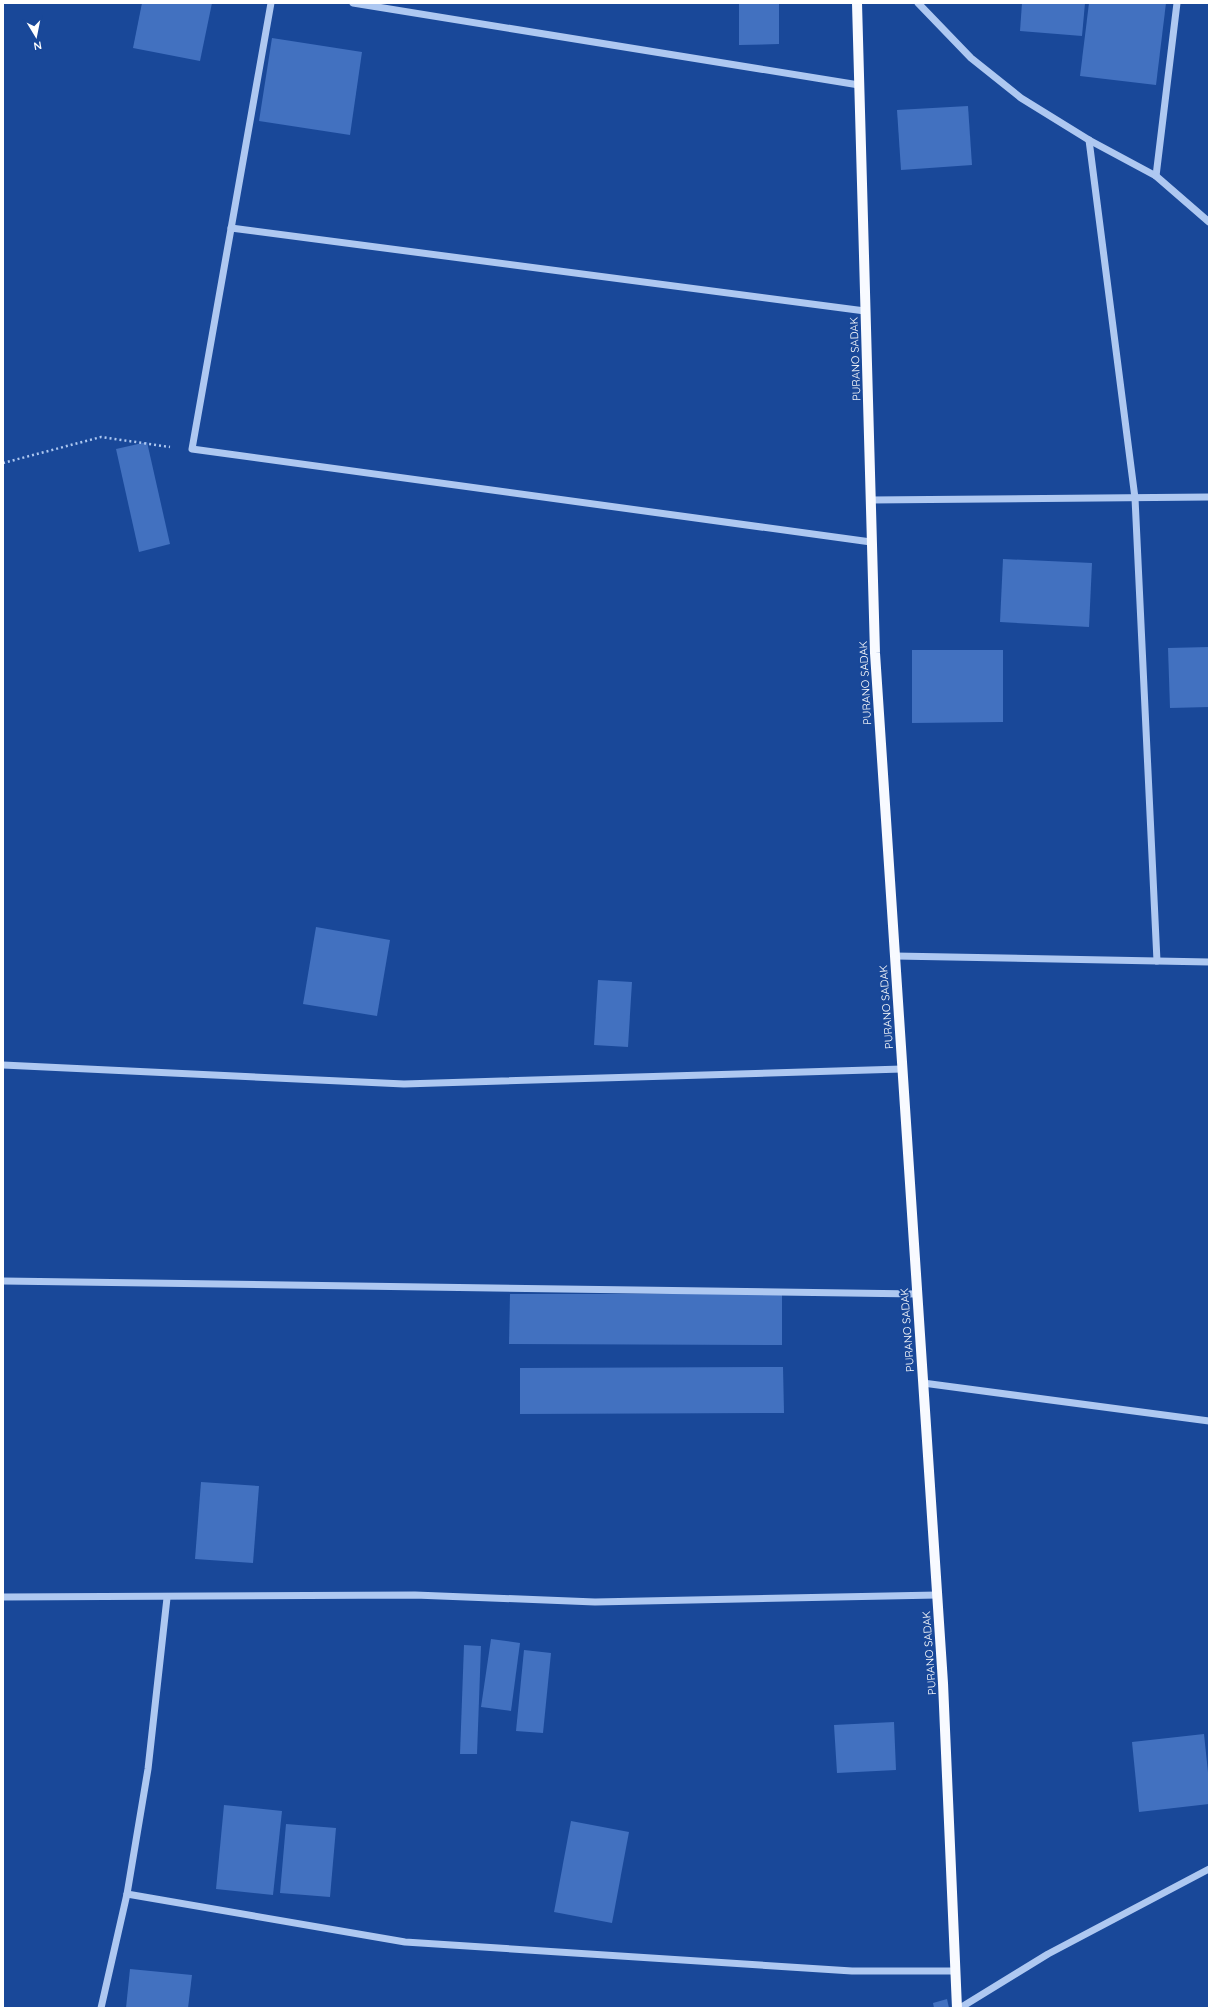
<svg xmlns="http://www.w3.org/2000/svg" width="1212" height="2011" viewBox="0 0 1212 2011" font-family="Quicksand,sans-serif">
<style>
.building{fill:#4271c0}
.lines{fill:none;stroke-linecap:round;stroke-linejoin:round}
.path{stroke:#aec8f1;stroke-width:2.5;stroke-dasharray:2 3;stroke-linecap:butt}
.minor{stroke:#aec8f1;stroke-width:7}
.major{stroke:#f8faff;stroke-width:10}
.labels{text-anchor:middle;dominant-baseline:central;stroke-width:4;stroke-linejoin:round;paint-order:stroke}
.street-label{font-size:11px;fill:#fff;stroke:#194899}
</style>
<rect width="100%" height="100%" fill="#194899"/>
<g class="building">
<polygon points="142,3 212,3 200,61 133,48"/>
<polygon points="739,3 779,3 779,44 739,45"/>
<polygon points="1022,3 1085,3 1082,36 1020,31"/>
<polygon points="1089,3 1166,3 1156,85 1080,76"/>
<polygon points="272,38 362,52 350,135 259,121"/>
<polygon points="968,106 972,165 901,170 897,110"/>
<polygon points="147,442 170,544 139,552 116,449"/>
<polygon points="1003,559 1092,563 1089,627 1000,622"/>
<polygon points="1209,647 1209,707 1170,708 1168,648"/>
<polygon points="912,650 1003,650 1003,722 912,723"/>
<polygon points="316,927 390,940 377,1016 303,1004"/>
<polygon points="598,980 632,982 628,1047 594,1045"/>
<polygon points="510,1294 782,1294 782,1345 509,1344"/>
<polygon points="783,1367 784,1413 520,1414 520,1368"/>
<polygon points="201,1482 259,1486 253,1563 195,1559"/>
<polygon points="491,1639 520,1643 511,1711 481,1707"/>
<polygon points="464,1645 481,1646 477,1754 460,1754"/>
<polygon points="524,1650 551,1653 543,1733 516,1731"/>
<polygon points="894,1722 896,1770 837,1773 834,1725"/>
<polygon points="1204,1734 1209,1782 1209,1804 1139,1812 1132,1742"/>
<polygon points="224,1805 282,1811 273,1895 216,1889"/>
<polygon points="571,1821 629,1832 612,1923 554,1912"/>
<polygon points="286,1824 336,1828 330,1897 280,1893"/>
<polygon points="130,1969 192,1975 188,2008 126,2008"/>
<polygon points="947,1999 949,2008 934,2008 933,2003"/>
</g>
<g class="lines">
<polyline class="path" points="3,463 101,437 170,447"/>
<g class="minor">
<polyline points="271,3 192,449 871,542"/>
<polyline points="353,3 859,85"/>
<polyline points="918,3 971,58 1021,98 1089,140 1156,176 1209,222"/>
<polyline points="1089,140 1135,498 1157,961"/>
<polyline points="1156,176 1177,3"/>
<polyline points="231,228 865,311"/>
<polyline points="871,500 1209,497"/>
<polyline points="895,956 1209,962"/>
<polyline points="3,1065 404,1084 902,1069"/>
<polyline points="3,1281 917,1294"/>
<polyline points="923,1383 1209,1421"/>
<polyline points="3,1597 415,1595 595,1602 937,1595"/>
<polyline points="127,1894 405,1942 852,1971 955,1971"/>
<polyline points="101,2008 127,1894 148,1769 167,1598"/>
<polyline points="960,2008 1048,1954 1209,1869"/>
</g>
<polyline class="major" points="857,3 875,653 943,1683 957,2008"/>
</g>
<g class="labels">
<g class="street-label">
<text transform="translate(855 359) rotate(-92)">PURANO SADAK</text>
<text transform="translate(865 683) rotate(-93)">PURANO SADAK</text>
<text transform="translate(886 1007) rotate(-94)">PURANO SADAK</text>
<text transform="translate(907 1330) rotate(-94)">PURANO SADAK</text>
<text transform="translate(929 1653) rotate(-94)">PURANO SADAK</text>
</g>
</g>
<rect width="1212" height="2011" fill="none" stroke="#ffffff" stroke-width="8"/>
<g transform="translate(36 36) rotate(170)" stroke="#194899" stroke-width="3" paint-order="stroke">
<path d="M0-3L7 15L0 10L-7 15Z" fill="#ffffff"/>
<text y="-6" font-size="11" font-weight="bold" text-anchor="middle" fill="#ffffff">N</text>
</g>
</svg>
